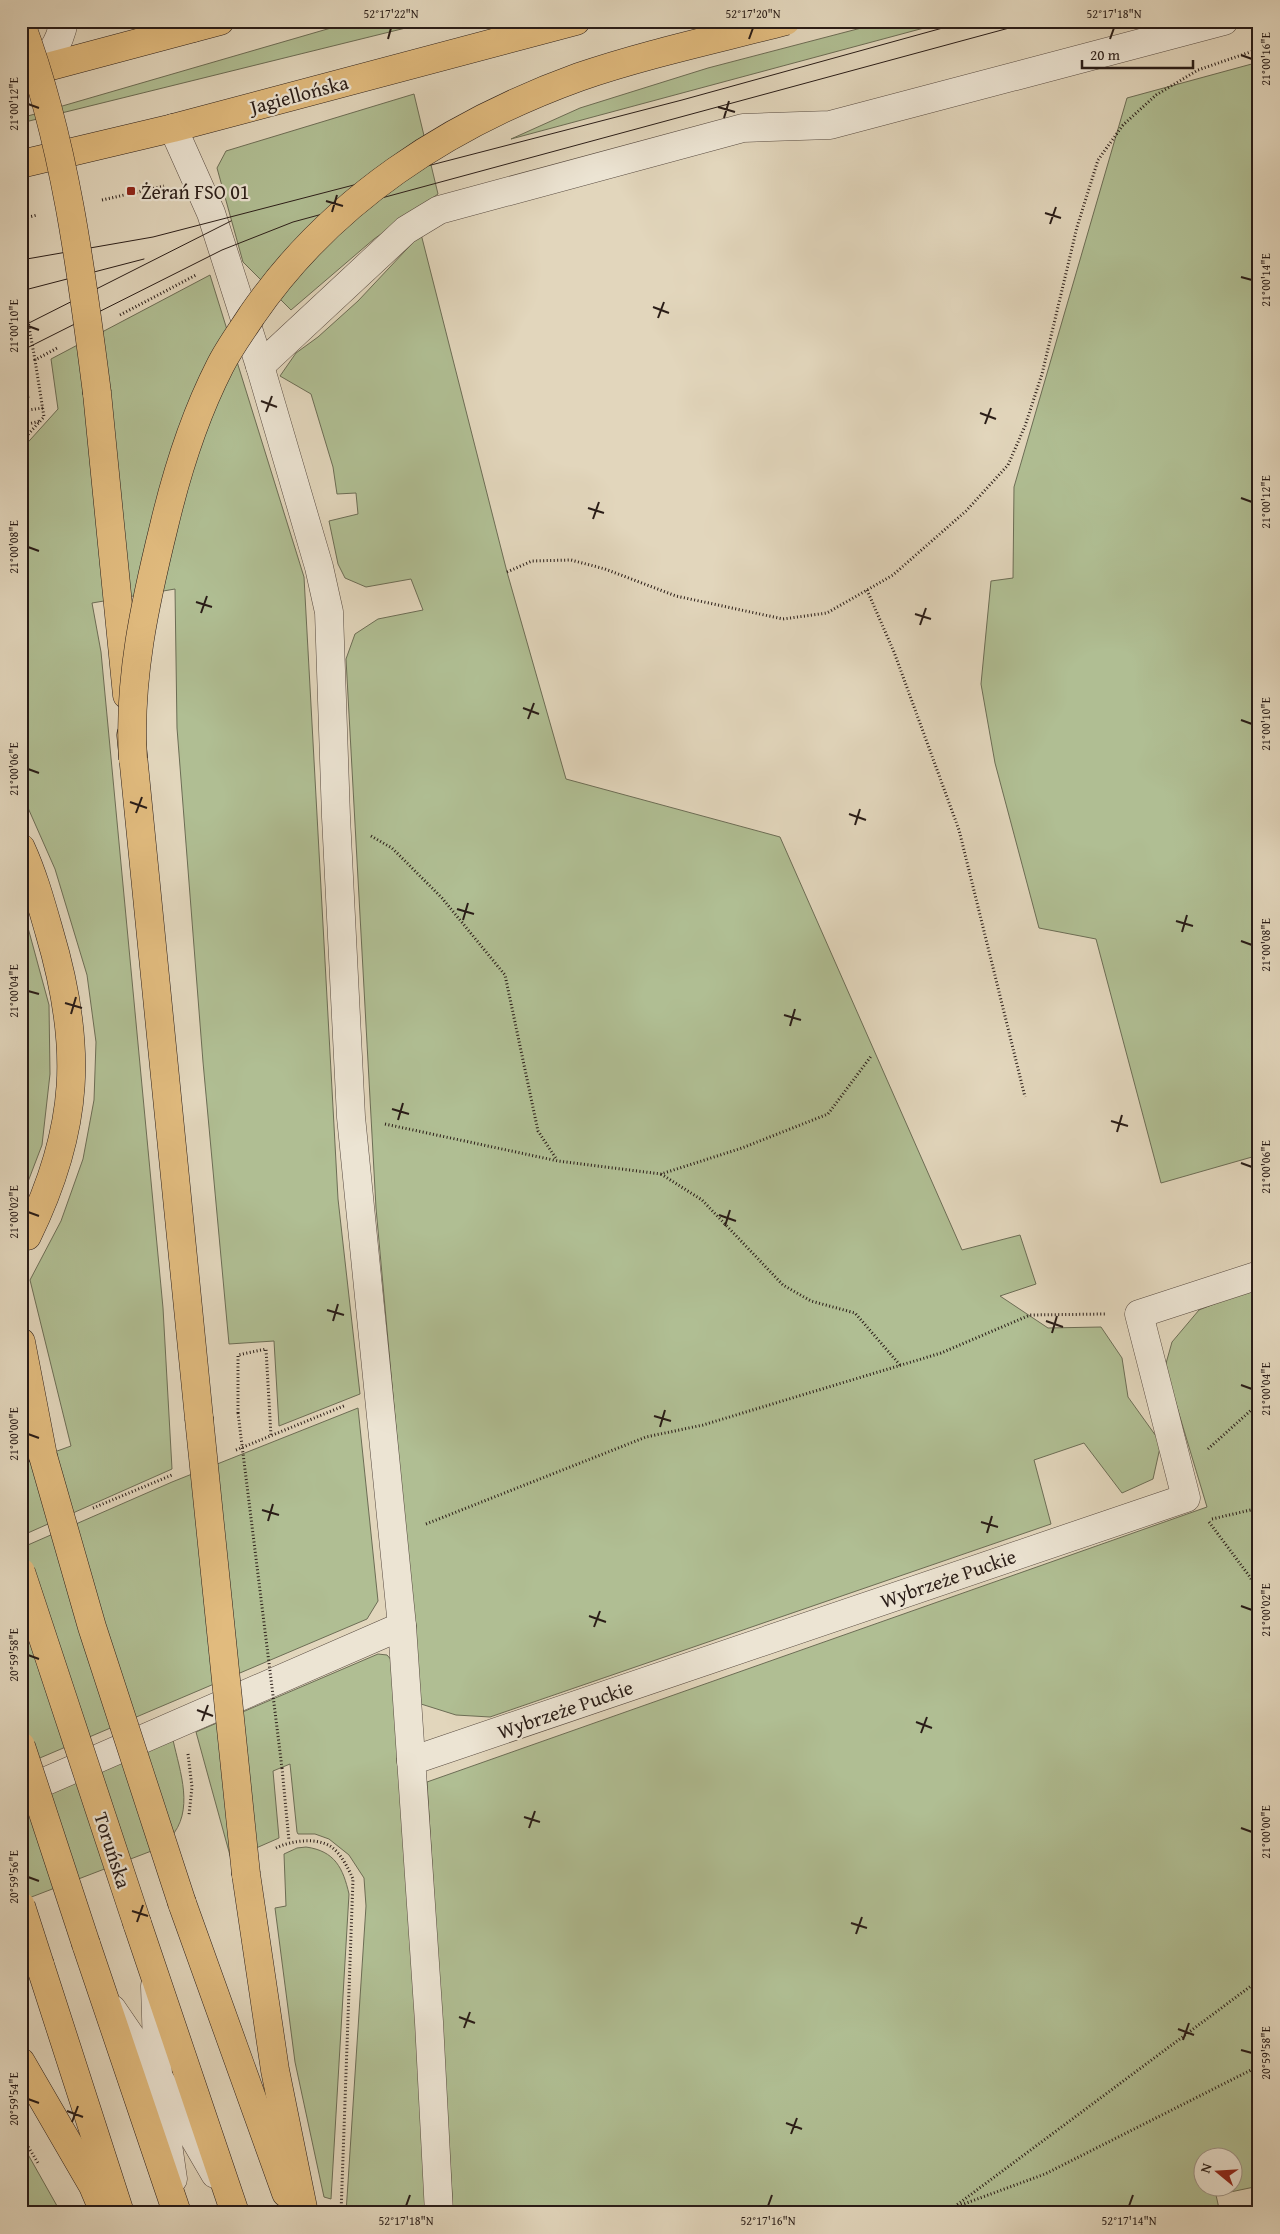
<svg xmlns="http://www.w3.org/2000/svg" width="1280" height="2234" viewBox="0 0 1280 2234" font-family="'Gentium Book Plus',serif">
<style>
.green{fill:#b0be93;stroke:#6c6d55;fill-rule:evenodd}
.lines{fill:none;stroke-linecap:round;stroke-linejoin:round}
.minor-casing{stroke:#574a40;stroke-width:29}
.major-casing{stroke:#291c17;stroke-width:29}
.highway-casing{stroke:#291c17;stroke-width:29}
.path{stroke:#291c17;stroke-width:3;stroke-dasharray:1 2.5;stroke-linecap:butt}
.minor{stroke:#ece4d3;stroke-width:28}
.major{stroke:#e1bb7e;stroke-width:28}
.highway{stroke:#e1bb7e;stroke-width:28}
.tram{stroke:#291c17;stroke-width:1}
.highway-bridge-casing{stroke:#291c17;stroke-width:29;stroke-linecap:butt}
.path-bridge{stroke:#291c17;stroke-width:3;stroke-dasharray:1 2.5;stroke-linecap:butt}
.highway-bridge{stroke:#e1bb7e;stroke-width:28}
.ticks{fill:none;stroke:#291c17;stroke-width:2}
.poi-dot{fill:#8f2418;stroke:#ece4d3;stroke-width:2}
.labels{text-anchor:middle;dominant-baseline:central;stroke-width:4.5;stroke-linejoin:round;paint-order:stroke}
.street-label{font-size:20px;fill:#291c17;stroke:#ece4d3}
.poi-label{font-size:20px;fill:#291c17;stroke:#ece4d3;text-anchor:start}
.neatline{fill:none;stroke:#291c17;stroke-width:2}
.ticks-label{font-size:12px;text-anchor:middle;fill:#291c17}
</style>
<rect width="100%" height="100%" fill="#e2d6bc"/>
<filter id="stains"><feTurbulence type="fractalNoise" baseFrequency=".004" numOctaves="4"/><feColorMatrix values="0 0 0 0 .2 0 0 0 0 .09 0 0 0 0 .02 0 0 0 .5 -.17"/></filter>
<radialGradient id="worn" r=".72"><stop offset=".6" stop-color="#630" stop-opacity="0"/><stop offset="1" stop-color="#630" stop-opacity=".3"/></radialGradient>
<g class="green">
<polygon points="355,21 434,21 21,123 21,118"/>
<polygon points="888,21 950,21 511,139 580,108 708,68"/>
<polygon points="1259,62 1259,1155 1161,1183 1096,939 1039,928 995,763 981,684 991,581 1013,578 1014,487 1127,98"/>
<polygon points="414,94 438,194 374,239 291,310 243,262 217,168 226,151"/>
<polygon points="421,234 507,572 566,779 780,837 962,1250 1020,1235 1036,1284 1000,1296 1048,1328 1101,1327 1122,1358 1128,1397 1161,1443 1153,1479 1122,1493 1084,1443 1034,1460 1051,1524 490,1717 456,1715 421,1704 376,1208 346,659 355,634 378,619 423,610 411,579 366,587 345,578 338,564 329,521 358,514 356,493 337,494 333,467 311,394 280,376 296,353 318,337 358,301"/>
<polygon points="210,275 304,577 338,1199 360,1394 279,1426 274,1341 229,1344 203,1062 177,728 175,589 92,603 101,652 163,1308 172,1469 21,1536 21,1464 71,1446 30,1280 61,1221 83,1159 94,1100 96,1042 87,975 55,869 21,792 21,450 58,409 51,359"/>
<polygon points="22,358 29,398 21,399 21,359"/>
<polygon points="21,902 49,1005 50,1074 42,1145 21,1200"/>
<path d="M1259 1286V2186L1216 2195 1220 2213H453L427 1782 1207 1507 1165 1367 1172 1342 1199 1310ZM1202 2156H1232V2186H1202Z"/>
<polygon points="358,1408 378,1601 367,1619 21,1766 21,1548 172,1482"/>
<polygon points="378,1654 387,1655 394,1663 430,2213 346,2213 366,1906 364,1878 349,1855 329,1839 315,1834 298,1834 297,1832 290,1764 273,1771 279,1838 231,1859 196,1732"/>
<path d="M173 1740C180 1772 195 1811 170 1838 166 1843 159 1846 154 1850L21 1901V1806Z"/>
<path d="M306 1847C335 1851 343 1868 349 1894L331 2199 324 2197 295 2062 275 1908 286 1906 284 1854 297 1848Z"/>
<polygon points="21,2142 61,2213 21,2213"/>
</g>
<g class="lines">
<defs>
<g id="minor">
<polyline points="157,21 193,28"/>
<path d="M29 72C48 61 60 43 64 21"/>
<polyline points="173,128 211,213 260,366 319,567 329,612 336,817 351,1117 402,1626 429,2022 439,2213"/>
<polyline points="260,366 406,230 439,210 743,128 830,125 1224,21"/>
<polyline points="411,1761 1186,1498 1139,1314 1259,1275"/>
<polyline points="21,1792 402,1626"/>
<polyline points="155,1986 158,2076 173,2179"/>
<polyline points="112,2009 158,2076 215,2174"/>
</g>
<g id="major">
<polyline points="21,74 220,21"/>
<polyline points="21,164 173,128 576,21"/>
<path d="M21 848C33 874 41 903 49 931 83 1045 80 1128 27 1236"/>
</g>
<g id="highway">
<polyline points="97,393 127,695"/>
<polyline points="131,735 199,1418"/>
<polyline points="21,1342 43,1456"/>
<polyline points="246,1874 275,2070 304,2213"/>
<polyline points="182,1903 286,2193"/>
<polyline points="137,1923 235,2213"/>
<polyline points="86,1944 177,2213"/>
<polyline points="40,1965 120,2213"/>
<polyline points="21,2062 93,2186 104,2212"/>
</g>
</defs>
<use href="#minor" class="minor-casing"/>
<use href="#major" class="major-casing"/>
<use href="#highway" class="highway-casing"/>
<g class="path">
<polyline points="102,200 164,186"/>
<polyline points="21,219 37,215"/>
<polyline points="21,283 35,360"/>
<polyline points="120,315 196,275"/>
<polyline points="21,411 43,408"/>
<polyline points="21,426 40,421"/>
<polyline points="21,442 44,417 35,360 59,347"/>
<polyline points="507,572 532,561 571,560 605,569 676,596 783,619 827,613 893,575 966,511 1008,465 1025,426 1042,374 1077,227 1098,160 1123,125 1156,95 1198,70 1259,49"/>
<polyline points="867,590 894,652 959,830 1025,1097"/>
<polyline points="371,836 392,848 442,898 505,975 538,1131 557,1160"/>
<polyline points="385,1124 558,1161 661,1174 742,1148 828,1114 872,1055"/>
<polyline points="661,1174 702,1200 783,1285 811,1301 855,1313 900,1365"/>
<polyline points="238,1413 238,1355 266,1349 271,1436"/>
<polyline points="1208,1449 1259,1403"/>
<polyline points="236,1450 346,1405"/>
<polyline points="93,1508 172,1475"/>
<polyline points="1212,1519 1259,1508"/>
<polyline points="1209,1522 1250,1577 1259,1593"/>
<polyline points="426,1524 646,1437 703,1425 941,1353 1030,1315 1106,1314"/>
<polyline points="188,1754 192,1787 189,1815"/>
<polyline points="282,1768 289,1841"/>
<path d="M276 1848C290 1841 315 1837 330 1846 341 1853 348 1868 353 1879L341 2213"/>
<polyline points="21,2135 38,2163"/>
<polyline points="961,2205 1045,2174 1259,2066"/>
<polyline points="946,2213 1259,1980"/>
<polyline points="1245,2213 1259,2206"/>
</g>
<use href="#minor" class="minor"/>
<use href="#major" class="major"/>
<use href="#highway" class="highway"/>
<g class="tram">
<polyline points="21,260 153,237 682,100 968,21"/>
<polyline points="21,291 144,259"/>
<polyline points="21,327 231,221"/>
<polyline points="21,351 222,250 293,222 1035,21"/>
</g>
<defs>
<g id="highway-bridge">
<path d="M21 24C65 142 81 268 97 393"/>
<path d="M133 759C128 680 145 603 164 526 177 471 194 417 220 366 229 348 241 332 252 315 331 200 449 124 579 77 646 54 717 39 786 21"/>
<polyline points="199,1418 246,1874"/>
<polyline points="43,1456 92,1627 182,1903"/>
<polyline points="21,1572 137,1923"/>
<polyline points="21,1746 86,1944"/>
<polyline points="21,1906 40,1965"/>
</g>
</defs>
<use href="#highway-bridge" class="highway-bridge-casing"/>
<polyline class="path-bridge" points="238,1413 282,1768"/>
<use href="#highway-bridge" class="highway-bridge"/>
</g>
<path class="ticks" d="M388 39 391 28M749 39 753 28M1110 39 1114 28M1241 55 1252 59M28 104 39 108M718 107 735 112M724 118 729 101M326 201 343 206M332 212 337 195M1045 213 1061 218M1050 224 1056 207M1241 277 1252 280M653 307 669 313M658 318 664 302M28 326 39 330M261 401 277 407M266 412 272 396M980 413 996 419M985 424 991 408M1241 498 1252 502M588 508 604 513M593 519 599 502M28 547 39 551M196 602 212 607M201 613 207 596M915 614 931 619M920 625 926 608M523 708 539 714M528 719 534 703M1241 720 1252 724M28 769 39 773M130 802 147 808M136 813 142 797M849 814 866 820M855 825 860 809M457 909 474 914M463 920 468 903M1176 921 1193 926M1182 932 1187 915M1241 941 1252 945M28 991 39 994M65 1003 82 1008M71 1014 76 997M784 1015 801 1020M790 1026 795 1009M392 1109 409 1114M398 1120 403 1103M1111 1121 1128 1126M1117 1132 1122 1115M1241 1163 1252 1167M28 1212 39 1216M719 1215 736 1221M725 1226 730 1210M327 1310 344 1315M333 1321 338 1304M1046 1321 1063 1327M1052 1333 1057 1316M1241 1385 1252 1389M654 1416 671 1421M660 1427 665 1410M28 1434 39 1438M262 1510 279 1515M268 1521 273 1504M981 1522 998 1527M987 1533 992 1516M1241 1606 1252 1610M589 1616 606 1622M594 1627 600 1611M28 1655 39 1659M197 1710 213 1716M202 1721 208 1705M916 1722 932 1728M921 1733 927 1717M524 1817 540 1822M529 1828 535 1811M1241 1828 1252 1832M28 1877 39 1881M132 1911 148 1916M137 1922 143 1905M851 1923 867 1928M856 1934 862 1917M459 2017 475 2023M464 2028 470 2012M1178 2029 1194 2035M1183 2040 1189 2023M1241 2050 1252 2053M28 2099 39 2103M67 2111 83 2117M72 2122 78 2106M786 2123 802 2129M791 2134 797 2118M406 2206 410 2195M768 2206 772 2195M1129 2206 1133 2195"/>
<rect class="poi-dot" x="126" y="186" width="10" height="10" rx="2.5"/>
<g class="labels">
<g class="street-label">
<text transform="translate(299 94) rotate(-15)">Jagiellońska</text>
<text transform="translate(948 1578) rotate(-19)">Wybrzeże Puckie</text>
<text transform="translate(565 1709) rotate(-19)">Wybrzeże Puckie</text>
<text transform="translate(113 1850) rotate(72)">Toruńska</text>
</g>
<g class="poi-label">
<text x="141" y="191">Żerań FSO 01</text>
</g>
</g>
<rect width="1280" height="2234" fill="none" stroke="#e2d6bc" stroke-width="55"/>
<g transform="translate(1218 2172) rotate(288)"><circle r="24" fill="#ece4d3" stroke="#9e9488"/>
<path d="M0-4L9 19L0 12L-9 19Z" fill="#8f2418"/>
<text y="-8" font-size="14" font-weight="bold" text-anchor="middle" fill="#291c17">N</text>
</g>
<path d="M1082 60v8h111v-8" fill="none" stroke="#291c17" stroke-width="2.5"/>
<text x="1090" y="60" font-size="15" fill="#291c17" stroke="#ece4d3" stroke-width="4" paint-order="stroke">20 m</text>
<rect x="28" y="28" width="1224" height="2178" class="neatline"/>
<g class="ticks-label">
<text x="391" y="18">52°17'22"N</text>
<text x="753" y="18">52°17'20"N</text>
<text x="1114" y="18">52°17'18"N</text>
<text transform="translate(1266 59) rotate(-90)" y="4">21°00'16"E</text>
<text transform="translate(14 104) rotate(-90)" y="4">21°00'12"E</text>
<text transform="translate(1266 280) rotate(-90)" y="4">21°00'14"E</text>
<text transform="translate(14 326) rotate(-90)" y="4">21°00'10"E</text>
<text transform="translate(1266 502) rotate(-90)" y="4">21°00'12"E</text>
<text transform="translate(14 547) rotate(-90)" y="4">21°00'08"E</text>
<text transform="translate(1266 724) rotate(-90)" y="4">21°00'10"E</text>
<text transform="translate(14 769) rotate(-90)" y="4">21°00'06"E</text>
<text transform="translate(1266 945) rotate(-90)" y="4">21°00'08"E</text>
<text transform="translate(14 991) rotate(-90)" y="4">21°00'04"E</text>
<text transform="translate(1266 1167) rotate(-90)" y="4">21°00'06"E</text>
<text transform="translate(14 1212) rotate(-90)" y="4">21°00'02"E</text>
<text transform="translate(1266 1389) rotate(-90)" y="4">21°00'04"E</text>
<text transform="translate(14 1434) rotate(-90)" y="4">21°00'00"E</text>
<text transform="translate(1266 1610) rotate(-90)" y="4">21°00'02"E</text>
<text transform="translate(14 1655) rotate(-90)" y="4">20°59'58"E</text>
<text transform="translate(1266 1832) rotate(-90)" y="4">21°00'00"E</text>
<text transform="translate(14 1877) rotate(-90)" y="4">20°59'56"E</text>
<text transform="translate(1266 2053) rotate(-90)" y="4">20°59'58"E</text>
<text transform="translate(14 2099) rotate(-90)" y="4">20°59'54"E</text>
<text x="406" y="2225">52°17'18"N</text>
<text x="768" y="2225">52°17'16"N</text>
<text x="1129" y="2225">52°17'14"N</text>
</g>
<rect width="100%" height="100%" filter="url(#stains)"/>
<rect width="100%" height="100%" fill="url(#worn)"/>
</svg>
